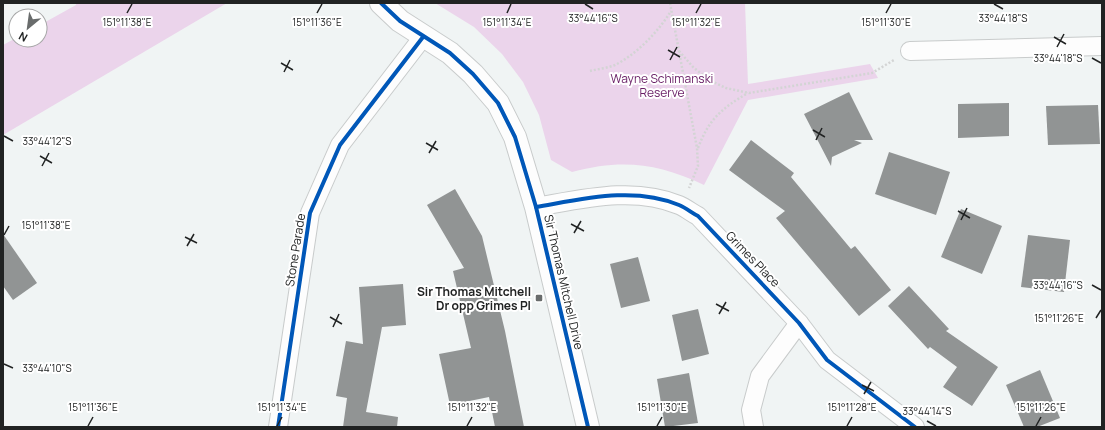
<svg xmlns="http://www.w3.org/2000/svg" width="1105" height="430" viewBox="0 0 1105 430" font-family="Manrope,sans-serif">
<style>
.green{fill:#ebd4eb}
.building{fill:#919494}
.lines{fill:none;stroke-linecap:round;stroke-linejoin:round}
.minor-casing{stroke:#c8cbcb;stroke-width:20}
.tertiary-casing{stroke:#c8cbcb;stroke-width:24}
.path{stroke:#d3d4d4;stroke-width:2.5;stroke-dasharray:2 2;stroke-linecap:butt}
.minor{stroke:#fdfdfd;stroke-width:18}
.tertiary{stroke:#fdfdfd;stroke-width:22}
.cycleway-casing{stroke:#fff;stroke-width:6}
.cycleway{stroke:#0057b8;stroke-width:4}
.ticks{fill:none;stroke:#212323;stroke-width:1.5}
.poi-dot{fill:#696c6c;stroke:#fff;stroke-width:1.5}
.labels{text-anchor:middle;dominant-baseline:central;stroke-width:4;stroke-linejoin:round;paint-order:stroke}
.park-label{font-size:12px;fill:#681d65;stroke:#fff}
.street-label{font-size:12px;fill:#212323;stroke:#fff}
.poi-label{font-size:12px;font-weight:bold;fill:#212323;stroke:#fff;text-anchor:end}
.ticks-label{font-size:10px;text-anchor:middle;fill:#212323;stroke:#fff;stroke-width:4;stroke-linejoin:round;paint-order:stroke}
</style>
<rect width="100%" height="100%" fill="#f0f4f4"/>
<g class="green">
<polygon points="76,3 227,3 3,135 3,45 16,38 16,40 40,40 40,25 76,5"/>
<path d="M435 3H745L748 84 870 64 878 78 748 100 704 185C657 163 622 159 572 172L551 160 539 115 523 82 502 54 474 27Z"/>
</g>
<g class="building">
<polygon points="849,92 873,140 854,140 862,143 832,157 831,166 804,114"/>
<polygon points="1009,103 1009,136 958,138 958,104"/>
<polygon points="1098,105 1100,144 1048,145 1046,106"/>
<polygon points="751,140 794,173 791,177 851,249 855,246 891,290 859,316 776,218 785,211 729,170"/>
<polygon points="889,152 950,172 936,215 875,194"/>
<polygon points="455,189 482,236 505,331 524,427 495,427 489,397 450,405 439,354 471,348 453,271 464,268 427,205"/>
<polygon points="961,209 1002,226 982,274 941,257"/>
<polygon points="3,234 37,283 13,300 3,286"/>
<polygon points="1028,235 1070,240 1064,292 1021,287"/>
<polygon points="638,257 650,301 621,308 610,264"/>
<polygon points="403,284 406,325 382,327 366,412 398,417 397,427 343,427 347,398 336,396 346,341 363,344 359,287"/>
<polygon points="909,286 949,329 946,331 998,367 972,406 943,387 957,367 930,347 928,349 888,306"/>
<polygon points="698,309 709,354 682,361 672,315"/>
<polygon points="1040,370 1060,418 1037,427 1024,427 1006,385"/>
<polygon points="689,373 698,423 665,427 657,379"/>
</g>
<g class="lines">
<defs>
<g id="minor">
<polyline points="910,51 1102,46"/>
<path d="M536 207C583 199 634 186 679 205 686 208 692 213 698 216L799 323 827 360 915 427"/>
<polyline points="278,427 310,213 340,145 423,37"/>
<polyline points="754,427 751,410 760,376 799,323"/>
</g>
<polyline id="tertiary" points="381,3 400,21 450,53 473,74 498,103 515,137 536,207 588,427"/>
</defs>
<use href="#minor" class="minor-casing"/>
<use href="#tertiary" class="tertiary-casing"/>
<g class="path">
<polyline points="670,3 697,148 698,166 689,188"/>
<polyline points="679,51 693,67 709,80 726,88 749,93 872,73 894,60"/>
<path d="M590 71C598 69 608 68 615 65 637 54 658 32 671 11"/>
<path d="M698 148C709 119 722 108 748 93"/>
</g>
<use href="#minor" class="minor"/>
<use href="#tertiary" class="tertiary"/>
<defs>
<g id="cycleway">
<polyline points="381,3 400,21 450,53 473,74 498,103 515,137 536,207 588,427"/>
<path d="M536 207C583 199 634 186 679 205 686 208 692 213 698 216L799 323 827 360 915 427"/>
<polyline points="278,427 310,213 340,145 423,37"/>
</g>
</defs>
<use href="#cycleway" class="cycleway-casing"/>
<use href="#cycleway" class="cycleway"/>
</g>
<path class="ticks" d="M585 4 593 9M994 4 1003 9M127 13 132 4M317 13 322 4M507 13 511 4M696 13 701 4M886 13 891 4M1054 37 1066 44M1057 47 1064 34M668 50 680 57M1092 58 1101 63M670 60 677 47M281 63 293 70M284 72 290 60M813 130 825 137M4 136 13 141M816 140 822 128M426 143 438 150M429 153 436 141M40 156 52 163M42 166 49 153M958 211 970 218M961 220 967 208M571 224 584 231M574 233 581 221M4 235 9 226M185 237 197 243M187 246 194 234M1092 285 1101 290M716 304 729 311M719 314 726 302M330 317 342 324M1096 318 1101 310M333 327 339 314M4 364 13 368M862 385 874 391M864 394 871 382M927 421 936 426M88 426 93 417M277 426 282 417M467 426 472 417M657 426 662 417M847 426 852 417M1036 426 1041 417"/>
<rect class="poi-dot" x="535" y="294" width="8" height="8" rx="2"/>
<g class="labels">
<g class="park-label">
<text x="662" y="78">Wayne Schimanski<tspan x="662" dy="14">Reserve</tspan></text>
</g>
<g class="street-label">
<text transform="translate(295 250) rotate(-81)">Stone Parade</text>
<text transform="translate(753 259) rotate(46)">Grimes Place</text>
<text transform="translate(564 282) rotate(77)">Sir Thomas Mitchell Drive</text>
</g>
<g class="poi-label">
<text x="531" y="291">Sir Thomas Mitchell<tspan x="531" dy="14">Dr opp Grimes Pl</tspan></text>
</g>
</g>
<g class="ticks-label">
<text x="593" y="22">33°44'16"S</text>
<text x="1003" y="22">33°44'18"S</text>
<text x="127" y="26">151°11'38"E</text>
<text x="317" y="26">151°11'36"E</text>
<text x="507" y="26">151°11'34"E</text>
<text x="696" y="26">151°11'32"E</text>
<text x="886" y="26">151°11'30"E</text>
<text x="1058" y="62">33°44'18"S</text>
<text x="47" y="145">33°44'12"S</text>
<text x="46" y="229">151°11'38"E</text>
<text x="1058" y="289">33°44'16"S</text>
<text x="1059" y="322">151°11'26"E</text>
<text x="47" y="372">33°44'10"S</text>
<text x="93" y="411">151°11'36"E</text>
<text x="282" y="411">151°11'34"E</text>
<text x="472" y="411">151°11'32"E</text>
<text x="662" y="411">151°11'30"E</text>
<text x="852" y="411">151°11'28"E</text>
<text x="1041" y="411">151°11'26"E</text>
<text x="927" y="415">33°44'14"S</text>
</g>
<rect width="1105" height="430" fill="none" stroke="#212323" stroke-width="8"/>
<g transform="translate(28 28) rotate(209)"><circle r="19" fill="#ffffff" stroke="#a6a7a7"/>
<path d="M0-3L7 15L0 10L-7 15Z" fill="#696c6c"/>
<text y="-6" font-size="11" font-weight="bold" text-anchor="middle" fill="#212323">N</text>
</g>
</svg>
